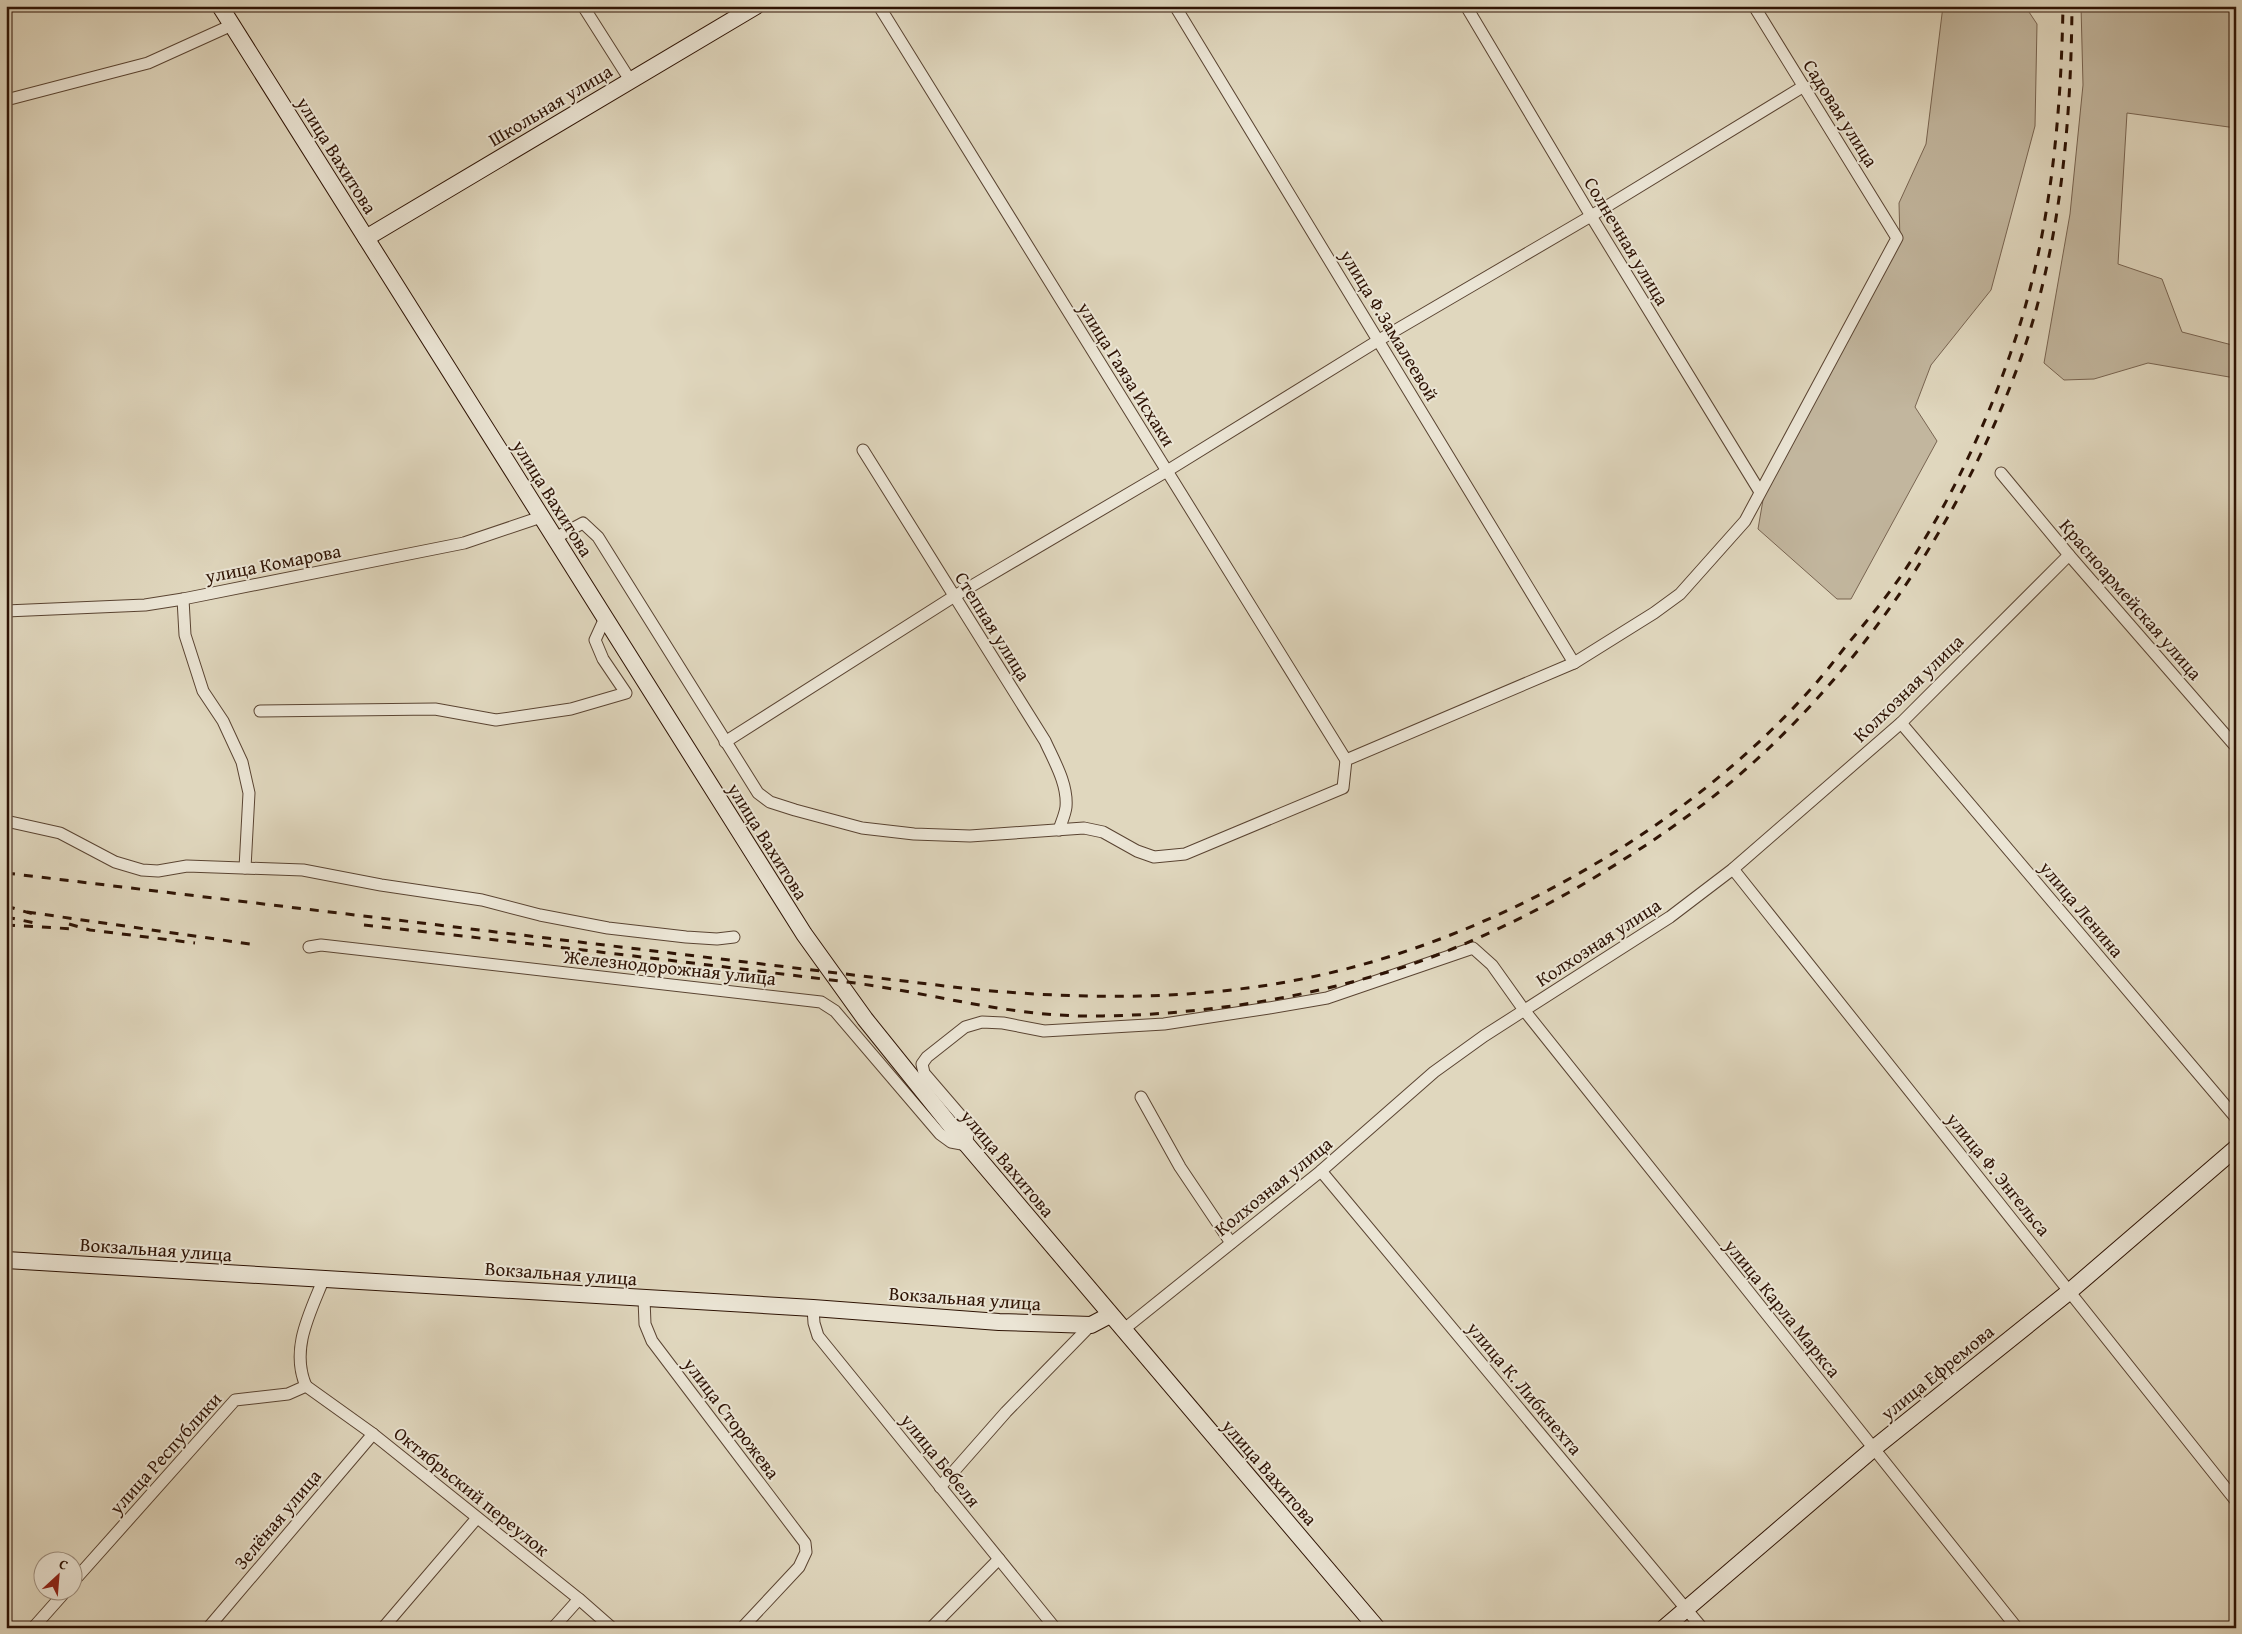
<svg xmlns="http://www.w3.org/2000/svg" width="2242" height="1634" viewBox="0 0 2242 1634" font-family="'Gentium Book Plus',serif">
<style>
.green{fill:#c2b69e;stroke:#786451}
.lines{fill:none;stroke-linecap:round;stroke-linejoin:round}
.street-casing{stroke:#5a4432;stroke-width:13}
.secondary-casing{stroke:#2e1304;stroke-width:18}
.street{stroke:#ebe5d5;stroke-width:11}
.secondary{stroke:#ebe5d5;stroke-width:16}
.rail{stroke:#2e1304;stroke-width:3;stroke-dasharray:9 9;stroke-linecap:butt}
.labels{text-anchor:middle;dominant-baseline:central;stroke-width:4;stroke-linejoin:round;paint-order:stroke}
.street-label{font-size:19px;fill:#2e1304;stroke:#ebe5d5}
</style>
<rect width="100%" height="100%" fill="#e0d7be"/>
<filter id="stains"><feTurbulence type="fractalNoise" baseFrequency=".004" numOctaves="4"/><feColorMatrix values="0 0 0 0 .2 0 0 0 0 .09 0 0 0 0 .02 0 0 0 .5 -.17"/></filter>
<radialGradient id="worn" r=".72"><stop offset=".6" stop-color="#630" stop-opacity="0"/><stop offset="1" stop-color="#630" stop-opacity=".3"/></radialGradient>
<g class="green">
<polygon points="1943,6 2025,6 2037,24 2035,126 1991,290 1931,365 1915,407 1937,441 1851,599 1837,599 1758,529 1764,494 1900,241 1899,203 1926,144"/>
<polygon points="2081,6 2236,6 2236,128 2127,113 2118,264 2162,279 2182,332 2236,346 2235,378 2148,363 2094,379 2064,380 2044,363 2070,214 2083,85"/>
</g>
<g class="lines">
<defs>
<g id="street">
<polyline points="583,6 630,80"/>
<polyline points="879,6 1346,760"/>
<polyline points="1175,6 1574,663"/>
<polyline points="1466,6 1591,216 1760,492"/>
<polyline points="6,100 148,63 232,25"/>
<path d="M863 450 1045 741C1054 761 1068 784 1066 807 1065 815 1061 823 1059 830"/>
<polyline points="2001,473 2069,555 2236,747"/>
<polyline points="555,538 583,523 598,537 758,793 770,802 795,810 862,828 914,834 970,836 1084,828 1103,832 1137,851 1154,857 1185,854 1343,788 1346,760 1574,663 1654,613 1680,594 1745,521 1897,238 1754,6"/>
<polyline points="183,599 185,635 203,691 223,721 242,762 249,793 245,868"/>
<polyline points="6,611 145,605 183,599 464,543 541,517"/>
<polyline points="260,711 435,709 496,720 571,709 626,693 603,659 595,640 605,618"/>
<polyline points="1901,723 2236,1118"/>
<polyline points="725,742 953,597 1167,471 1379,340 1591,216 1804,86"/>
<polyline points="6,821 60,833 115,862 142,870 158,871 187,866 303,870 381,885 482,900 540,915 608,928 686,937 717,939 734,937"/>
<polyline points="1733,869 2236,1501"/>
<polyline points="309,947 321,945 821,1002 835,1011 940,1134 951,1142 967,1145 968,1127 961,1116 924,1073 922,1064 927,1057 965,1027 982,1022 1003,1023 1044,1031 1164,1024 1269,1008 1327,998 1473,948 1492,965 1524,1010 2017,1628"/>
<polyline points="1141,1097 1180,1167 1231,1243"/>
<polyline points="1321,1171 1702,1628"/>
<polyline points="644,1299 645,1324 652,1341 805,1543 806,1552 799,1567 742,1628"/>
<polyline points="813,1308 814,1323 818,1336 1055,1628"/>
<polyline points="1123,1330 1321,1171 1434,1072 1484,1036 1670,917 1733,869 1901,723 2069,555"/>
<polyline points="306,1386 373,1434 579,1599 612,1628"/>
<path d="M306 1386C290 1349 310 1313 324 1278"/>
<polyline points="940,1487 1006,1412 1091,1325"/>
<polyline points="72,1583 235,1400 288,1394 306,1386"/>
<polyline points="6,1627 8,1628"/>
<polyline points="33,1628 65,1592"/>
<polyline points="208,1628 373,1434"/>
<polyline points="383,1628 477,1518"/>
<polyline points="553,1628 579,1599"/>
<polyline points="931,1628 999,1559"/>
</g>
<g id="secondary">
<polyline points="220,6 804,934 865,1019 951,1126 1377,1628"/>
<polyline points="366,238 756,6"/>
<polyline points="6,1260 813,1308 999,1322 1091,1325 1110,1315"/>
<polyline points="1664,1628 1873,1449 2070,1291 2236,1148"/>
</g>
</defs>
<use href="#street" class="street-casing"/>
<use href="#secondary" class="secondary-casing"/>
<use href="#street" class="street"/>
<use href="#secondary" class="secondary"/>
<g class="rail">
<path d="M6 873 970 989C1087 1000 1205 1001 1321 975 1500 935 1686 828 1809 691 1822 677 1834 661 1846 646 1866 622 1886 598 1903 573 1950 503 1986 426 2013 346 2050 238 2061 120 2063 6"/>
<polyline points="6,906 33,914"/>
<polyline points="27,912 250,944"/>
<polyline points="6,917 35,923"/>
<polyline points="69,924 90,930 195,943"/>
<polyline points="6,925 75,929"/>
<path d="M364 925C526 943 687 962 847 982 928 992 1006 1016 1088 1016 1196 1016 1304 999 1407 966 1465 946 1522 919 1575 889 1625 860 1674 828 1719 792 1856 681 1967 515 2024 349 2061 240 2071 121 2072 6"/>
</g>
</g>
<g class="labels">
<g class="street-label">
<text transform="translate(550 105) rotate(-31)">Школьная улица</text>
<text transform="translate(1841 113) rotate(58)">Садовая улица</text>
<text transform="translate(337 155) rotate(58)">улица Вахитова</text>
<text transform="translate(1627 241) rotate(59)">Солнечная улица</text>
<text transform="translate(1390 325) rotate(59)">улица Ф.Замалеевой</text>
<text transform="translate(1127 374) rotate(58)">улица Гаяза Исхаки</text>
<text transform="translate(553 498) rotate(58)">улица Вахитова</text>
<text transform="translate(273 563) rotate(-11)">улица Комарова</text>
<text transform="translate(2131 599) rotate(49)">Красноармейская улица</text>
<text transform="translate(993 626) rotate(58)">Степная улица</text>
<text transform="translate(1908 688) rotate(-44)">Колхозная улица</text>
<text transform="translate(768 841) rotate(58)">улица Вахитова</text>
<text transform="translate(2082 909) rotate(50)">улица Ленина</text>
<text transform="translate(1598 942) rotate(-33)">Колхозная улица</text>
<text transform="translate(670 967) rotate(6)">Железнодорожная улица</text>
<text transform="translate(1008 1163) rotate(50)">улица Вахитова</text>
<text transform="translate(1999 1174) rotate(51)">улица Ф. Энгельса</text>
<text transform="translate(1273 1186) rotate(-39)">Колхозная улица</text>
<text transform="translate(156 1249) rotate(4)">Вокзальная улица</text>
<text transform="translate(561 1273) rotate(4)">Вокзальная улица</text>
<text transform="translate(965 1298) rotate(4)">Вокзальная улица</text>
<text transform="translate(1783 1308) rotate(51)">улица Карла Маркса</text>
<text transform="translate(1937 1372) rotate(-39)">улица Ефремова</text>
<text transform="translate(1525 1388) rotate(50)">улица К. Либкнехта</text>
<text transform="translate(732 1418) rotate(53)">улица Сторожева</text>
<text transform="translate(165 1453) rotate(-48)">улица Республики</text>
<text transform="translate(941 1460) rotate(51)">улица Бебеля</text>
<text transform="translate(1270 1472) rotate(49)">улица Вахитова</text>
<text transform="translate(472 1491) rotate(39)">Октябрьский переулок</text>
<text transform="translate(277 1519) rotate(-50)">Зелёная улица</text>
</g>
</g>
<rect width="2242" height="1634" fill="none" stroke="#e0d7be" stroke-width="25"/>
<rect x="8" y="8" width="2227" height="1619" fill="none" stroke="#2e1304" stroke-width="2.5"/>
<rect x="12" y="12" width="2217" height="1609" fill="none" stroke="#2e1304"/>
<g transform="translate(58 1576) rotate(26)"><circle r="24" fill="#ebe5d5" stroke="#9f9181"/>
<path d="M0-4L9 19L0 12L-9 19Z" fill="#8f2418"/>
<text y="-8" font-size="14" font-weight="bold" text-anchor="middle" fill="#2e1304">С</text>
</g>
<rect width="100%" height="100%" filter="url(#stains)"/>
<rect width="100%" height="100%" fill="url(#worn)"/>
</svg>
